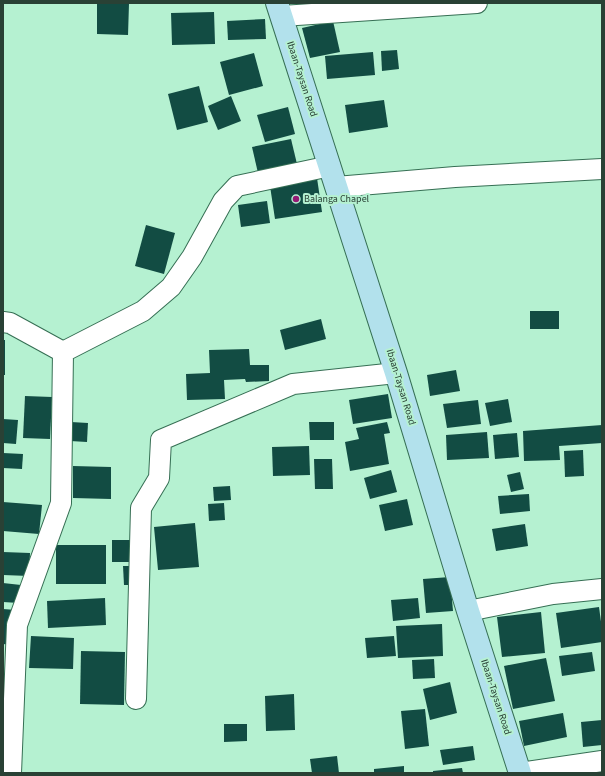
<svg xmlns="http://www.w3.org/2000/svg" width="605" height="776" viewBox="0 0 605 776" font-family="'Source Sans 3',sans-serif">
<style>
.building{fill:#124c43}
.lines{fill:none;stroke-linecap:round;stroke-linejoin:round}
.minor-casing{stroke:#366f54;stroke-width:22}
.secondary-casing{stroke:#366f54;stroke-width:24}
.minor{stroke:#fff;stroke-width:20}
.secondary{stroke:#b2e1ec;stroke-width:22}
.poi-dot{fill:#951a75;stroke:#b5f1d1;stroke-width:1.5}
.labels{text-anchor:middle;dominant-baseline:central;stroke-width:4;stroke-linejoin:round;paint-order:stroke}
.street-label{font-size:10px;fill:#294135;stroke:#b5f1d1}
.poi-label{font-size:10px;fill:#294135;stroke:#b5f1d1;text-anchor:start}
</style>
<rect width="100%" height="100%" fill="#b5f1d1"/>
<g class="building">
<polygon points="97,3 129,4 128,35 97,34"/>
<polygon points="296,3 312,3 298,8"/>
<polygon points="214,12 215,44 172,45 171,13"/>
<polygon points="265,19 266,39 228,40 227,21"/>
<polygon points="333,21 340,52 310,58 302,28"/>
<polygon points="397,50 399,69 382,71 381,51"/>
<polygon points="373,52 375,75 327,79 325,56"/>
<polygon points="254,53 263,86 229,95 220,62"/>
<polygon points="199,86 208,122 177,130 168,94"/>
<polygon points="231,96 241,121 218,130 208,106"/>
<polygon points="384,100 388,127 349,133 345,105"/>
<polygon points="288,107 295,134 265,142 257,115"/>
<polygon points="291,139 297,164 258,173 252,147"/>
<polygon points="317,178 322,212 275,219 270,186"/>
<polygon points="267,201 270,223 241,227 238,205"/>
<polygon points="146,225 175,233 164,274 135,266"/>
<rect x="530" y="311" width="29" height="18"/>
<polygon points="321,319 326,339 285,350 280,330"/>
<rect x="3" y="340" width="2" height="35"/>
<polygon points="249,349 250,365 269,365 269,381 246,382 245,379 224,380 225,399 187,400 186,374 210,373 209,350"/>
<polygon points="456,370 460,391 430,396 427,375"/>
<polygon points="388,394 392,418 353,424 349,400"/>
<polygon points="25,396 52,397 50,439 23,438"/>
<polygon points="508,399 512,422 490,426 485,403"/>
<polygon points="478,400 481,424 447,428 443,404"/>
<polygon points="3,419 18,420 16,444 3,443"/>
<polygon points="71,422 88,423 87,442 70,441"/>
<polygon points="309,422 334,422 334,440 310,440"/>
<polygon points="387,422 390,433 384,434 389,464 350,471 345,442 359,439 356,428"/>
<polygon points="602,425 602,443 559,446 560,460 524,461 523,431"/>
<polygon points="487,432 489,458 447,460 446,435"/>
<polygon points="517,433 519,457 495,459 493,435"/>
<polygon points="309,446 310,475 273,476 272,447"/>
<polygon points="583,450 584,476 565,477 564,451"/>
<polygon points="3,453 23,454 22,469 3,468"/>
<polygon points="314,459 332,459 333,489 315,489"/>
<polygon points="73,466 111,467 111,499 73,498"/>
<polygon points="391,470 397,492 370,499 364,478"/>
<polygon points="520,472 524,489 511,492 507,475"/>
<polygon points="230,486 231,500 214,501 213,487"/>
<polygon points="529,494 530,511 500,514 498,496"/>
<polygon points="407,499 413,525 385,531 379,505"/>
<polygon points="3,502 42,505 39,534 3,531"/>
<polygon points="224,503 225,520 209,521 208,504"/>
<polygon points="195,523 199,567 158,570 154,527"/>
<polygon points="525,524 528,546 496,551 492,529"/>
<rect x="112" y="540" width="26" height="22"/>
<rect x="56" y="545" width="50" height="39"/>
<polygon points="3,552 30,553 29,576 3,575"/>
<polygon points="123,566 138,566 139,585 124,585"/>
<polygon points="450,577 453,611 426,613 423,579"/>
<polygon points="3,583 21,585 19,603 3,602"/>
<polygon points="105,598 106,625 48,628 47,601"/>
<polygon points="418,598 420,618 393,621 391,600"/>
<polygon points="599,607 602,629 602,642 561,648 556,613"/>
<polygon points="3,609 16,610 12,645 3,644"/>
<polygon points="541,612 545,653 502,657 497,617"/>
<polygon points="442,624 443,656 398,658 396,626"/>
<polygon points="31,636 74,638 73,669 29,668"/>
<polygon points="394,636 396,656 367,658 365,638"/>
<polygon points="81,651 125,652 124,705 80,704"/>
<polygon points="592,652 595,671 562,676 559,656"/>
<polygon points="546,658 555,701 513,709 504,666"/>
<polygon points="434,659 435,678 413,679 412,660"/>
<polygon points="450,682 457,713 430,720 423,689"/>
<polygon points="294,694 295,730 266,731 265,696"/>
<polygon points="425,709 429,746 405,749 401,711"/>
<polygon points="563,713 567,737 524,746 519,721"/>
<polygon points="602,720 602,745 583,747 581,722"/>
<polygon points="224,724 247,724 247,741 224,742"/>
<polygon points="473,746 475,760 443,765 440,750"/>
<polygon points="337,756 339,773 312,773 310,759"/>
<polygon points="404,766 404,773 374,773 374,769"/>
<polygon points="462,768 463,773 433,773 433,771"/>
</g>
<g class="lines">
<defs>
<g id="minor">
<polyline points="282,16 477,3"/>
<polyline points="336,187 455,177 602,169"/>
<polyline points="3,322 10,323 63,352"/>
<polyline points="468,611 553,594 602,589"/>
<polyline points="136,699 141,508 159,478 161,440 293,384 396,373"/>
<polyline points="11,773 17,625 61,503 63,352 143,311 171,287 192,257 223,201 237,186 330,166"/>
<polyline points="520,773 602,761"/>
</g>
<polyline id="secondary" points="277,3 396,373 468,611 520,773"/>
</defs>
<use href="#minor" class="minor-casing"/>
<use href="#secondary" class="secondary-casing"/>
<use href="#minor" class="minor"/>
<use href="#secondary" class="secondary"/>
</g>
<circle class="poi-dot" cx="296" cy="199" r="4"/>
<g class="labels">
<g class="street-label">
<text transform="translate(302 79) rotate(72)">Ibaan-Taysan Road</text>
<text transform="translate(401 387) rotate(73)">Ibaan-Taysan Road</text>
<text transform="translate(496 697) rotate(72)">Ibaan-Taysan Road</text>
</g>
<g class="poi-label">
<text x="304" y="199">Balanga Chapel</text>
</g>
</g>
<rect width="605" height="776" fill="none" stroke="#294135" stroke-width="8"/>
</svg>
